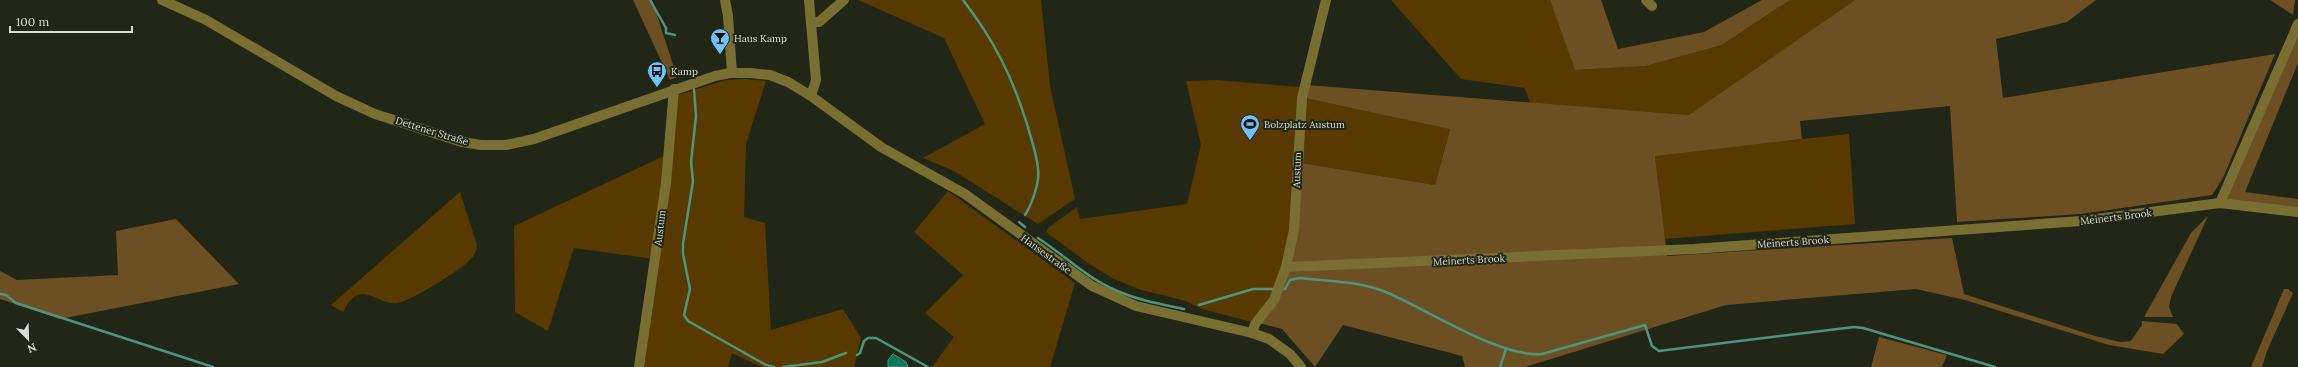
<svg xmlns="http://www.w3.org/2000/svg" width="2298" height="367" viewBox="0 0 2298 367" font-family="Lora,serif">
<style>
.green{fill:#583a00}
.forest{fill:#6c4f22}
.water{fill:#10765b;stroke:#4d957f}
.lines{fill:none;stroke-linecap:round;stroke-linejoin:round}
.stream{stroke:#4d957f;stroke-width:2.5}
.minor{stroke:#796f33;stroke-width:10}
.labels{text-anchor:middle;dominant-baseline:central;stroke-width:4;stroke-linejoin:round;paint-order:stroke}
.poi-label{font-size:10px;fill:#daded3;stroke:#212616;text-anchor:start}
.street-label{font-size:10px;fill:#daded3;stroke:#212616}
</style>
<rect width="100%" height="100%" fill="#212616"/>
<g class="green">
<polygon points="858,0 1041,0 1050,86 1075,199 1038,224 954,171 923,158 985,124 944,38"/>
<polygon points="1391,0 1550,0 1576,70 1646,66 1722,45 1790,0 1855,0 1690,115 1530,103 1525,88 1461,79"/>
<polygon points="745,79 766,81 746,144 744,217 765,223 771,330 843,309 861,338 854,367 761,367 732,353 728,367 642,367 678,95 726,80"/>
<polygon points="1216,80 1300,87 1292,230 1271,300 1252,322 1202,309 1186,301 1138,289 1112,278 1088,263 1046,232 1048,228 1077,207 1080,219 1187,204 1201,145 1186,81"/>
<polygon points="1305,98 1450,128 1435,185 1302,163"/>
<polygon points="1849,134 1855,224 1664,239 1655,155"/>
<polygon points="666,155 654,259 574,248 548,331 515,312 514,226"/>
<polygon points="948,191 1075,283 1050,367 932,367 954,337 925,313 963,275 914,232"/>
<path d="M460 192 477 245C476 251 475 255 471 259 461 270 412 300 398 303 376 306 361 276 343 312L331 305Z"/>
</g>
<g class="forest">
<polygon points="633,0 652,0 677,77 670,80"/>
<polygon points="1550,0 1601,0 1618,49 1704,32 1762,0 1790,0 1722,45 1646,66 1575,70"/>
<polygon points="1855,0 2096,0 2067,22 1996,39 2003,98 2275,54 2223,178 2212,195 2081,214 1957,222 1950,106 1800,121 1802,139 1655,156 1667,256 1952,238 1964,294 2095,336 2120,342 2131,341 2142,325 2142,321 2177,324 2184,334 2163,354 2109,345 1965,300 1916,289 1726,305 1525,367 1465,367 1462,356 1343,325 1315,367 1282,329 1259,323 1276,301 1302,163 1435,185 1450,129 1305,98 1307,85 1689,115"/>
<polygon points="2270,0 2295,0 2293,15"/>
<polygon points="2298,24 2298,63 2245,192 2298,199 2298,212 2220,203"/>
<polygon points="2208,216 2171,297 2169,307 2173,317 2144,317 2191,233"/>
<polygon points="176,219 239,284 60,319 0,299 0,271 17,280 118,275 116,231"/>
<polygon points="2284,289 2288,289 2293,293 2267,351 2262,367 2251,367"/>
<polygon points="1879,337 1947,355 1942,367 1871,367"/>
</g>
<polygon class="water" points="893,354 906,362 908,367 888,367 888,360"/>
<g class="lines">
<g class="stream">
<polyline points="650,0 666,28 666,33 675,35"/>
<path d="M963 0C994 40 1012 76 1027 124 1031 139 1037 154 1038 169 1040 182 1032 204 1025 215"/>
<polyline points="694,89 696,116 691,162 693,181 683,244 683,254 690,289 684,315 688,321 766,365 774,367"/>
<polyline points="1019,222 1025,227"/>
<path d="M1038 238C1064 255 1087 278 1115 290 1137 300 1161 304 1184 309"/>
<path d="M1281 289H1285L1290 280 1299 278C1328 281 1361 281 1388 293 1428 310 1501 358 1542 354L1645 325 1652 346 1659 351 1854 327 1863 328 1995 367"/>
<polyline points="0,294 6,295 16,303 213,367"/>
<polyline points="1199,305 1253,289 1276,289"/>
<polyline points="857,355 860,353 864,341 868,338 876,338 928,367"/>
<polyline points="783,367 822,362 846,353"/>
<polyline points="1500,367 1506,349"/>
</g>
<g class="minor">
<polyline points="162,0 206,20 336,96 375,114 462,142 481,145 506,145 534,139 715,76 730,73 750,73 770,75 788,82 811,96 881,147 965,194 1092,286 1136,306 1252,333 1269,339 1290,354 1301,367"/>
<polyline points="725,0 728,16 732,73"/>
<polyline points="809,0 816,80 811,96"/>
<polyline points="1646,0 1652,6"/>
<polyline points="811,22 819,22 844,0"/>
<polyline points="2220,203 2298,24"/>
<polyline points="1286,267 1694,249 2081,221 2220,203 2298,212"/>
<polyline points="1252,333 1255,324 1274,300 1286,267 1294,230 1302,98 1326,0"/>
<polyline points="639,367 666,183 674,89"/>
</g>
</g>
<defs>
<symbol id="bar-pin" viewBox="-11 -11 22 30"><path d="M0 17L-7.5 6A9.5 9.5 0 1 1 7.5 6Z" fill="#71c1f5" stroke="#212616"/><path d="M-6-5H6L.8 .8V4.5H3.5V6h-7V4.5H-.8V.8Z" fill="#111"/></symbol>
<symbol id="bus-pin" viewBox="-11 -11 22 30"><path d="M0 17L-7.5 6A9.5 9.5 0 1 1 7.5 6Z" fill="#71c1f5" stroke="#212616"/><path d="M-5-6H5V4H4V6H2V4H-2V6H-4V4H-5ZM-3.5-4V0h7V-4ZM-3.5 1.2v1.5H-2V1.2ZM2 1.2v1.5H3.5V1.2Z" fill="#111"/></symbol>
<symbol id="stadium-pin" viewBox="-11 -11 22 30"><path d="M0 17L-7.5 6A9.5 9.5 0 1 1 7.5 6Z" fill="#71c1f5" stroke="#212616"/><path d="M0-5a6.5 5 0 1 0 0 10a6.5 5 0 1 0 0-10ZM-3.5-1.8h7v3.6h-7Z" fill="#111"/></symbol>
</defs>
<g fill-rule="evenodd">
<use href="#bar-pin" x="709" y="27" width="22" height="30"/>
<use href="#bus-pin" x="646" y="60" width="22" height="30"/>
<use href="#stadium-pin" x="1239" y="113" width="22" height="30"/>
</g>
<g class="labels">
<g class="poi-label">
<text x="734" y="38">Haus Kamp</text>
<text x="671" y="71">Kamp</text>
<text x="1264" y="124">Bolzplatz Austum</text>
</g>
<g class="street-label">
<text transform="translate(432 131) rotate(17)">Dettener Straße</text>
<text transform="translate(1297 170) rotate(-88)">Austum</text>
<text transform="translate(2116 217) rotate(-7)">Meinerts Brook</text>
<text transform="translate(660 228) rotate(-83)">Austum</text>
<text transform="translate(1793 242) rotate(-4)">Meinerts Brook</text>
<text transform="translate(1046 254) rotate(36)">Hansestraße</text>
<text transform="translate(1469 260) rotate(-3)">Meinerts Brook</text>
</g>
</g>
<g transform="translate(28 339) rotate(157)" stroke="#212616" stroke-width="3" paint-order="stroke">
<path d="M0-3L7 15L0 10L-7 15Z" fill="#daded3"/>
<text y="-6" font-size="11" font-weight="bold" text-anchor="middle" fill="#daded3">N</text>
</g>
<path d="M10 26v6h122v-6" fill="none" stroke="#daded3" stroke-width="2"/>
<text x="16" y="26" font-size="12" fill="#daded3" stroke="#212616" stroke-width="3" paint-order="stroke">100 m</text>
</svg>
